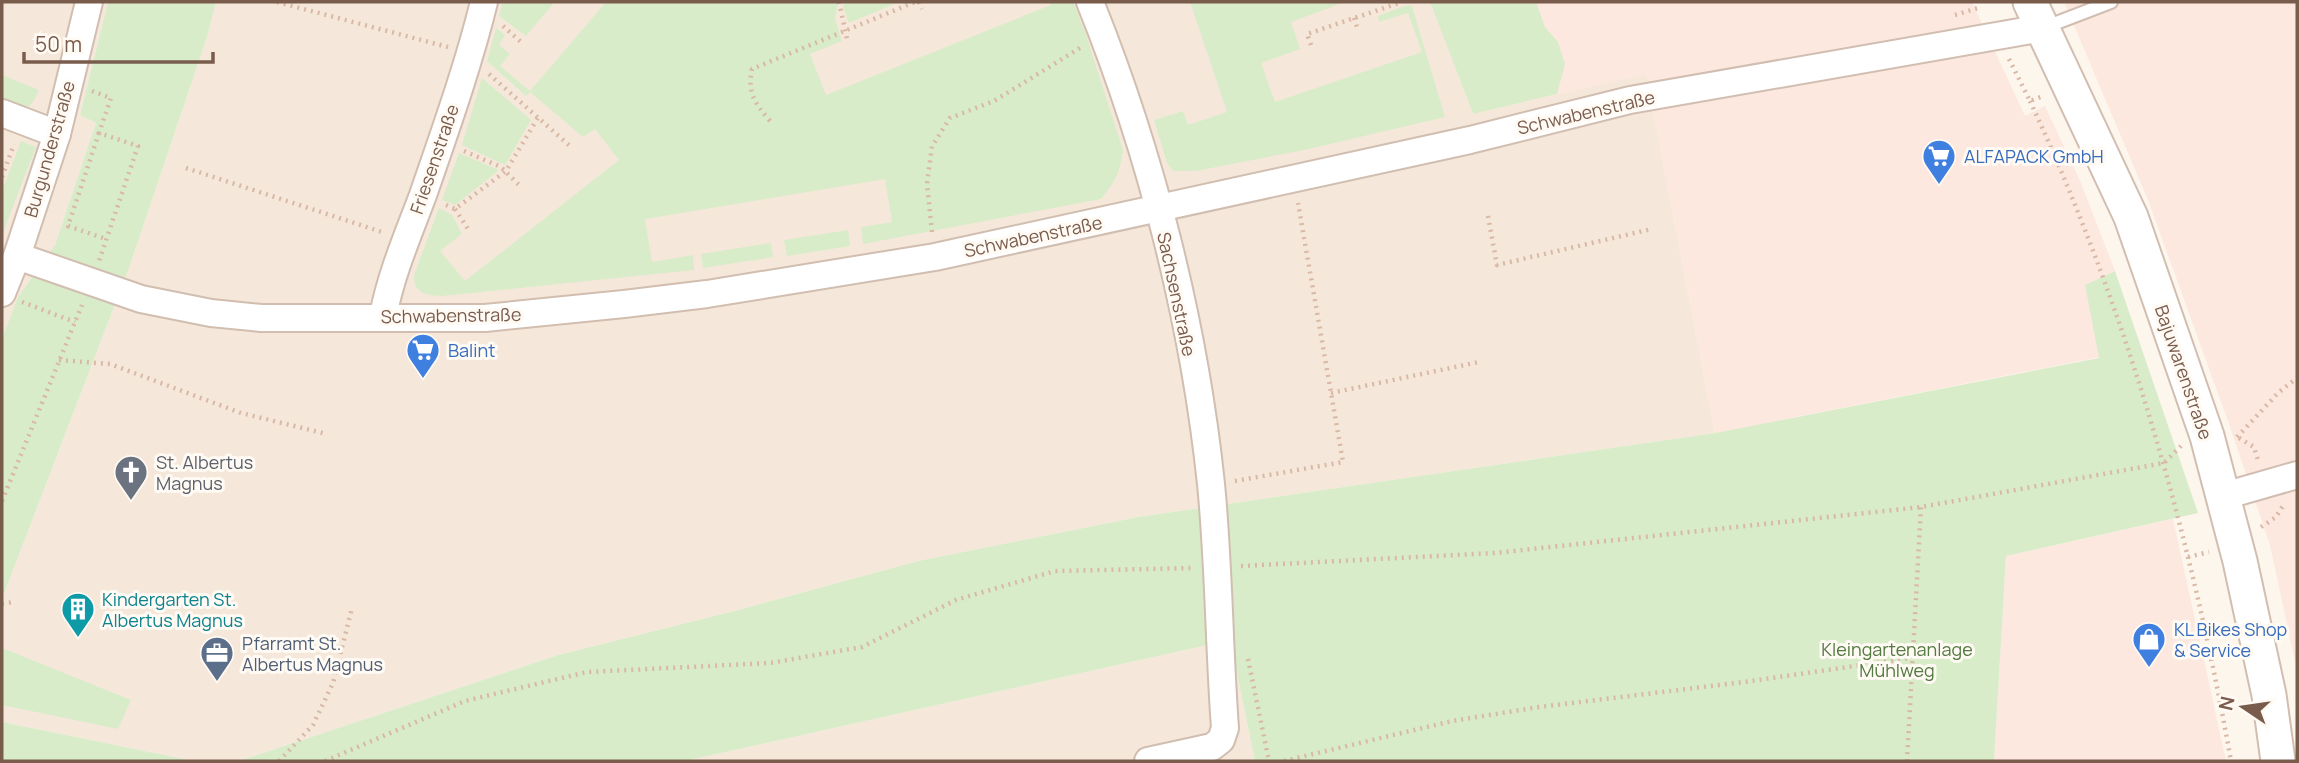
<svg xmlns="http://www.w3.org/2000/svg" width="2299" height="763" viewBox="0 0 2299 763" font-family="Manrope,sans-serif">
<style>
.residential{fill:#f5e8da}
.commercial{fill:#fde8e0}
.green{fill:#d8ecc9}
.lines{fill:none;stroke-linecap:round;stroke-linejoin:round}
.service-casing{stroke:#d1beb0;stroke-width:16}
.minor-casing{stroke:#d1beb0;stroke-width:30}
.tertiary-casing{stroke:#d1beb0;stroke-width:37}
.path{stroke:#d9b8a5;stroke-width:4.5;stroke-dasharray:2 5;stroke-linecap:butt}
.service{stroke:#fff;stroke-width:12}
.minor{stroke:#fff;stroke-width:26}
.tertiary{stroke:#fff;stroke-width:33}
.labels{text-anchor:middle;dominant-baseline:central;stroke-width:6;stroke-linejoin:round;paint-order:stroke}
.street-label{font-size:18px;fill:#7a5c4d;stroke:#fffaf3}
.shop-label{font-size:18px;fill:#366cbe;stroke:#fffaf3;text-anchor:start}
.worship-label{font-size:18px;fill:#5b616d;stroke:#fffaf3;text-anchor:start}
.culture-label{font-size:18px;fill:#0d838f;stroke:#fffaf3;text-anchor:start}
.service-label{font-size:18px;fill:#4e5e75;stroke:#fffaf3;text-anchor:start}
.park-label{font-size:18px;fill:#537a41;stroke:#fffaf3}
</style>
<rect width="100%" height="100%" fill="#fdf6ec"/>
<g class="residential">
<polygon points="2,2 108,2 80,115 96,123 55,245 18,297 2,338"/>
<polygon points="216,2 1430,2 1473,114 1646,73 1715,433 1138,517 918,561 742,609 558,655 239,761 194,761 2,722 2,599 130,265 207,37"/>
<polygon points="1230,640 1255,761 685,761"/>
</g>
<g class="commercial">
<polygon points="1430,2 1972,2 2025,116 2045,106 2081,183 2115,271 2085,285 2100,357 1715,433 1646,74 1473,114"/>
<polygon points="2064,2 2297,2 2297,671 2270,545 2229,424 2148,200"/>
<polygon points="2173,519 2226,761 1994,761 2006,556"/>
</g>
<g class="green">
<polygon points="108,2 216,2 207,37 130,265 2,599 2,338 18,297 55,245 96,123 80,115"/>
<polygon points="503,2 550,2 553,4 526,36 499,16"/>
<path d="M606 2H838L835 19 842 41 810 54 826 95 1051 5 1050 2H1073L1085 32 1123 150C1120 172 1115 183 1101 199L863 244 861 227 892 222 885 179 645 219 652 262 693 255 694 270 442 296C427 296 413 293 414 275L439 208 452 215 462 234 440 251 465 281 619 160 595 129 583 137 530 92 526 96 487 61 496 28 505 35 499 45 510 54 500 66 530 91Z"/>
<polygon points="844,2 899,2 849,23 843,7"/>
<polygon points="1190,2 1345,2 1291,22 1300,49 1261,63 1275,102 1422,52 1408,13 1379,22 1378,16 1404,6 1412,6 1445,117 1309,149 1196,171 1173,171 1167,163 1154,120 1183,111 1188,125 1227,112"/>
<polygon points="1430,2 1536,2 1545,27 1558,42 1565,64 1557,94 1473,114"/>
<path d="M2 75 39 90C29 114 23 110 2 101Z"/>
<polygon points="482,78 531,120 505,165 462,145"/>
<polygon points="21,141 36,147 2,235 2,191"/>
<polygon points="459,153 499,170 455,205 442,200"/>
<polygon points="848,230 850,246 787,256 784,240"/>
<polygon points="771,243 773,257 703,268 701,254"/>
<polygon points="2115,271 2198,513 2006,556 1994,761 1255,761 1230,640 685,761 239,761 558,655 742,609 918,561 1138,517 1715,433 2099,358 2085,285"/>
<polygon points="2,648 131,700 118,729 2,705"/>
<polygon points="2,722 194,761 2,761"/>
</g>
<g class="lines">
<defs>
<polyline id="service" points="2043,28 2111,2"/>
<g id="minor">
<path d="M1090 2C1151 153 1194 322 1211 484 1219 565 1219 647 1225 728L1221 740 1212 747 1148 761"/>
<polyline points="2,113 57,134"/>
<polyline points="17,256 141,299 211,313 261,318 485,318 624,304 707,294 935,257 1470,140 1630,100 2043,28"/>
<polyline points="2,293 17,256 57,134 89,2"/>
<path d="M383 316C391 274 408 235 423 195 445 131 468 67 484 2"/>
<polyline points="2224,496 2297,475"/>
</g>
<polyline id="tertiary" points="2030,2 2131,217 2207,436 2240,561 2269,695 2278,761"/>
</defs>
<use href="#service" class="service-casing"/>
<use href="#minor" class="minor-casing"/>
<use href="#tertiary" class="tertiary-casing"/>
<g class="path">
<polyline points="277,2 448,47"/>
<polyline points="839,2 847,39"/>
<polyline points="919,2 922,9"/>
<polyline points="1955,15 1981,7"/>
<polyline points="1354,18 1358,30"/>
<polyline points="503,26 521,42"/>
<polyline points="1311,45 1307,34 1402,2"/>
<polyline points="2009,59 2030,101 2043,96"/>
<polyline points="489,74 571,147"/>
<polyline points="92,91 111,98 99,133 138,146 99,261"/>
<path d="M2030 101C2127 310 2191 535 2231 761"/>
<path d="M770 121C755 103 747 93 752 69L915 2"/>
<polyline points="99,133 68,226 106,239"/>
<polyline points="464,151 501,167 521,187"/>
<polyline points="186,168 385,233"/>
<polyline points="2,177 14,144"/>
<polyline points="446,205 455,209 506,171 539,116"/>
<polyline points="455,209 468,229"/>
<polyline points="1488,216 1497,265 1652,229"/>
<polyline points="932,232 927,184 932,146 950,118 994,101 1080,48"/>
<polyline points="22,302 75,322"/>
<polyline points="59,360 110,364 241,413 327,434"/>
<polyline points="1331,393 1479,362"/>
<polyline points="2237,437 2279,392 2297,378"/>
<polyline points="2239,438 2254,447 2258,460"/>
<polyline points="1235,481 1343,462 1298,203"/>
<polyline points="2,501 82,305"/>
<polyline points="2261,527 2276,517 2284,504"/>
<polyline points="2188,557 2209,552"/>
<polyline points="1241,566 1495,553 1921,507 2164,463 2181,446"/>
<polyline points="2,604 13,602"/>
<polyline points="1248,659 1269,761"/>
<polyline points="279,761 313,725 333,683 352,608"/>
<polyline points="325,761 465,701 587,672 770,663 862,647 956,600 1055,571 1194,568"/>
<polyline points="1284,761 1452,721 1539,707 1744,682 1911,658"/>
<polyline points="1907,761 1921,507"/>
</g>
<use href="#service" class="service"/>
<use href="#minor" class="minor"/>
<use href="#tertiary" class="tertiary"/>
</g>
<defs>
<symbol id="supermarket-pin" viewBox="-11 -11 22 30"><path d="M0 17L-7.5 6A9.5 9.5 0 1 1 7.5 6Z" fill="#3f7fe0" stroke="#fffaf3"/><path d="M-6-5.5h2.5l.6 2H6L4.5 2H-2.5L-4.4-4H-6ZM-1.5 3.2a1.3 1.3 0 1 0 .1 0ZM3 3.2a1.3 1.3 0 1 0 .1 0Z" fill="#fff"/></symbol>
<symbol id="church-pin" viewBox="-11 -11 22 30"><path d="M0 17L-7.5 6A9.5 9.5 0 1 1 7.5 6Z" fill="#6b7280" stroke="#fffaf3"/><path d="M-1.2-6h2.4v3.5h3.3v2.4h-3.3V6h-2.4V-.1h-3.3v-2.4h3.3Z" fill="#fff"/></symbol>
<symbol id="building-pin" viewBox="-11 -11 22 30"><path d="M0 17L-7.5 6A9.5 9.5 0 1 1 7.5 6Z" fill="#0f9aa8" stroke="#fffaf3"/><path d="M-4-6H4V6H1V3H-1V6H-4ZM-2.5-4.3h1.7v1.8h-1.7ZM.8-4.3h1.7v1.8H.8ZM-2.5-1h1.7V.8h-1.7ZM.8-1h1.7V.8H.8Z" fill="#fff"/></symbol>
<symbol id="shop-pin" viewBox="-11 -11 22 30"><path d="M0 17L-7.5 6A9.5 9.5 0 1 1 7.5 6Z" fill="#3f7fe0" stroke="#fffaf3"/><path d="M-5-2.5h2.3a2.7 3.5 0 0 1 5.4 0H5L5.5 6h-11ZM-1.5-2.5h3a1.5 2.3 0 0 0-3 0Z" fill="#fff"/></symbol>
<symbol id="office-pin" viewBox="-11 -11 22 30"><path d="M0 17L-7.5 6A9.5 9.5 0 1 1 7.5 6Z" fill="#5c6f8a" stroke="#fffaf3"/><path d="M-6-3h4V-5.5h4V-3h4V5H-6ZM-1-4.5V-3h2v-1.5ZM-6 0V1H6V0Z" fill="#fff"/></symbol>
</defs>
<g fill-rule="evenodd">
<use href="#supermarket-pin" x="1920" y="137" width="38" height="52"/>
<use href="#supermarket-pin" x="404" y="331" width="38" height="52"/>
<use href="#church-pin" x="112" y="453" width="38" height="52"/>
<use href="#building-pin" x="59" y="590" width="38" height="52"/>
<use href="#shop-pin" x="2130" y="620" width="38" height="52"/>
<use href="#office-pin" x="198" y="634" width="38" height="52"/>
</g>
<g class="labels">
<g class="street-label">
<text transform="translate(1586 112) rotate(-13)">Schwabenstraße</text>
<text transform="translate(49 149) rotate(-74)">Burgunderstraße</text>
<text transform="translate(434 159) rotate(-71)">Friesenstraße</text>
<text transform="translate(1033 236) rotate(-12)">Schwabenstraße</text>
<text transform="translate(1177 294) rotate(78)">Sachsenstraße</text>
<text transform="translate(451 315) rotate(-1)">Schwabenstraße</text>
<text transform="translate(2184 372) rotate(71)">Bajuwarenstraße</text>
</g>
<g class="shop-label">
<text x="1964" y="156">ALFAPACK GmbH</text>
<text x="448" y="350">Balint</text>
<text x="2174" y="629">KL Bikes Shop<tspan x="2174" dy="21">&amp; Service</tspan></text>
</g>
<g class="worship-label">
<text x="156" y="462">St. Albertus<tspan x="156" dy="21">Magnus</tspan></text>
</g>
<g class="culture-label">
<text x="102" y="599">Kindergarten St.<tspan x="102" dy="21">Albertus Magnus</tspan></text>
</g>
<g class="service-label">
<text x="242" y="643">Pfarramt St.<tspan x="242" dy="21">Albertus Magnus</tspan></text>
</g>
<g class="park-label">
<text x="1897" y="649">Kleingartenanlage<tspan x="1897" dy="21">Mühlweg</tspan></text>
</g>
</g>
<rect width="2299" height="763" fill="none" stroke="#7a5c4d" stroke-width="7"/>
<g transform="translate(2243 707) rotate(283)" stroke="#fffaf3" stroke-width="5" paint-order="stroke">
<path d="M0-5L12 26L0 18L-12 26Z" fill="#7a5c4d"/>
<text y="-10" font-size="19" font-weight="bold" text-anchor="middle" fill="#7a5c4d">N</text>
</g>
<path d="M24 52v10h189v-10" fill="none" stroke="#7a5c4d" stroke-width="3.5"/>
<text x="35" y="52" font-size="21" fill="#7a5c4d" stroke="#fffaf3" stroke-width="5" paint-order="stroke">50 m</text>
</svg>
